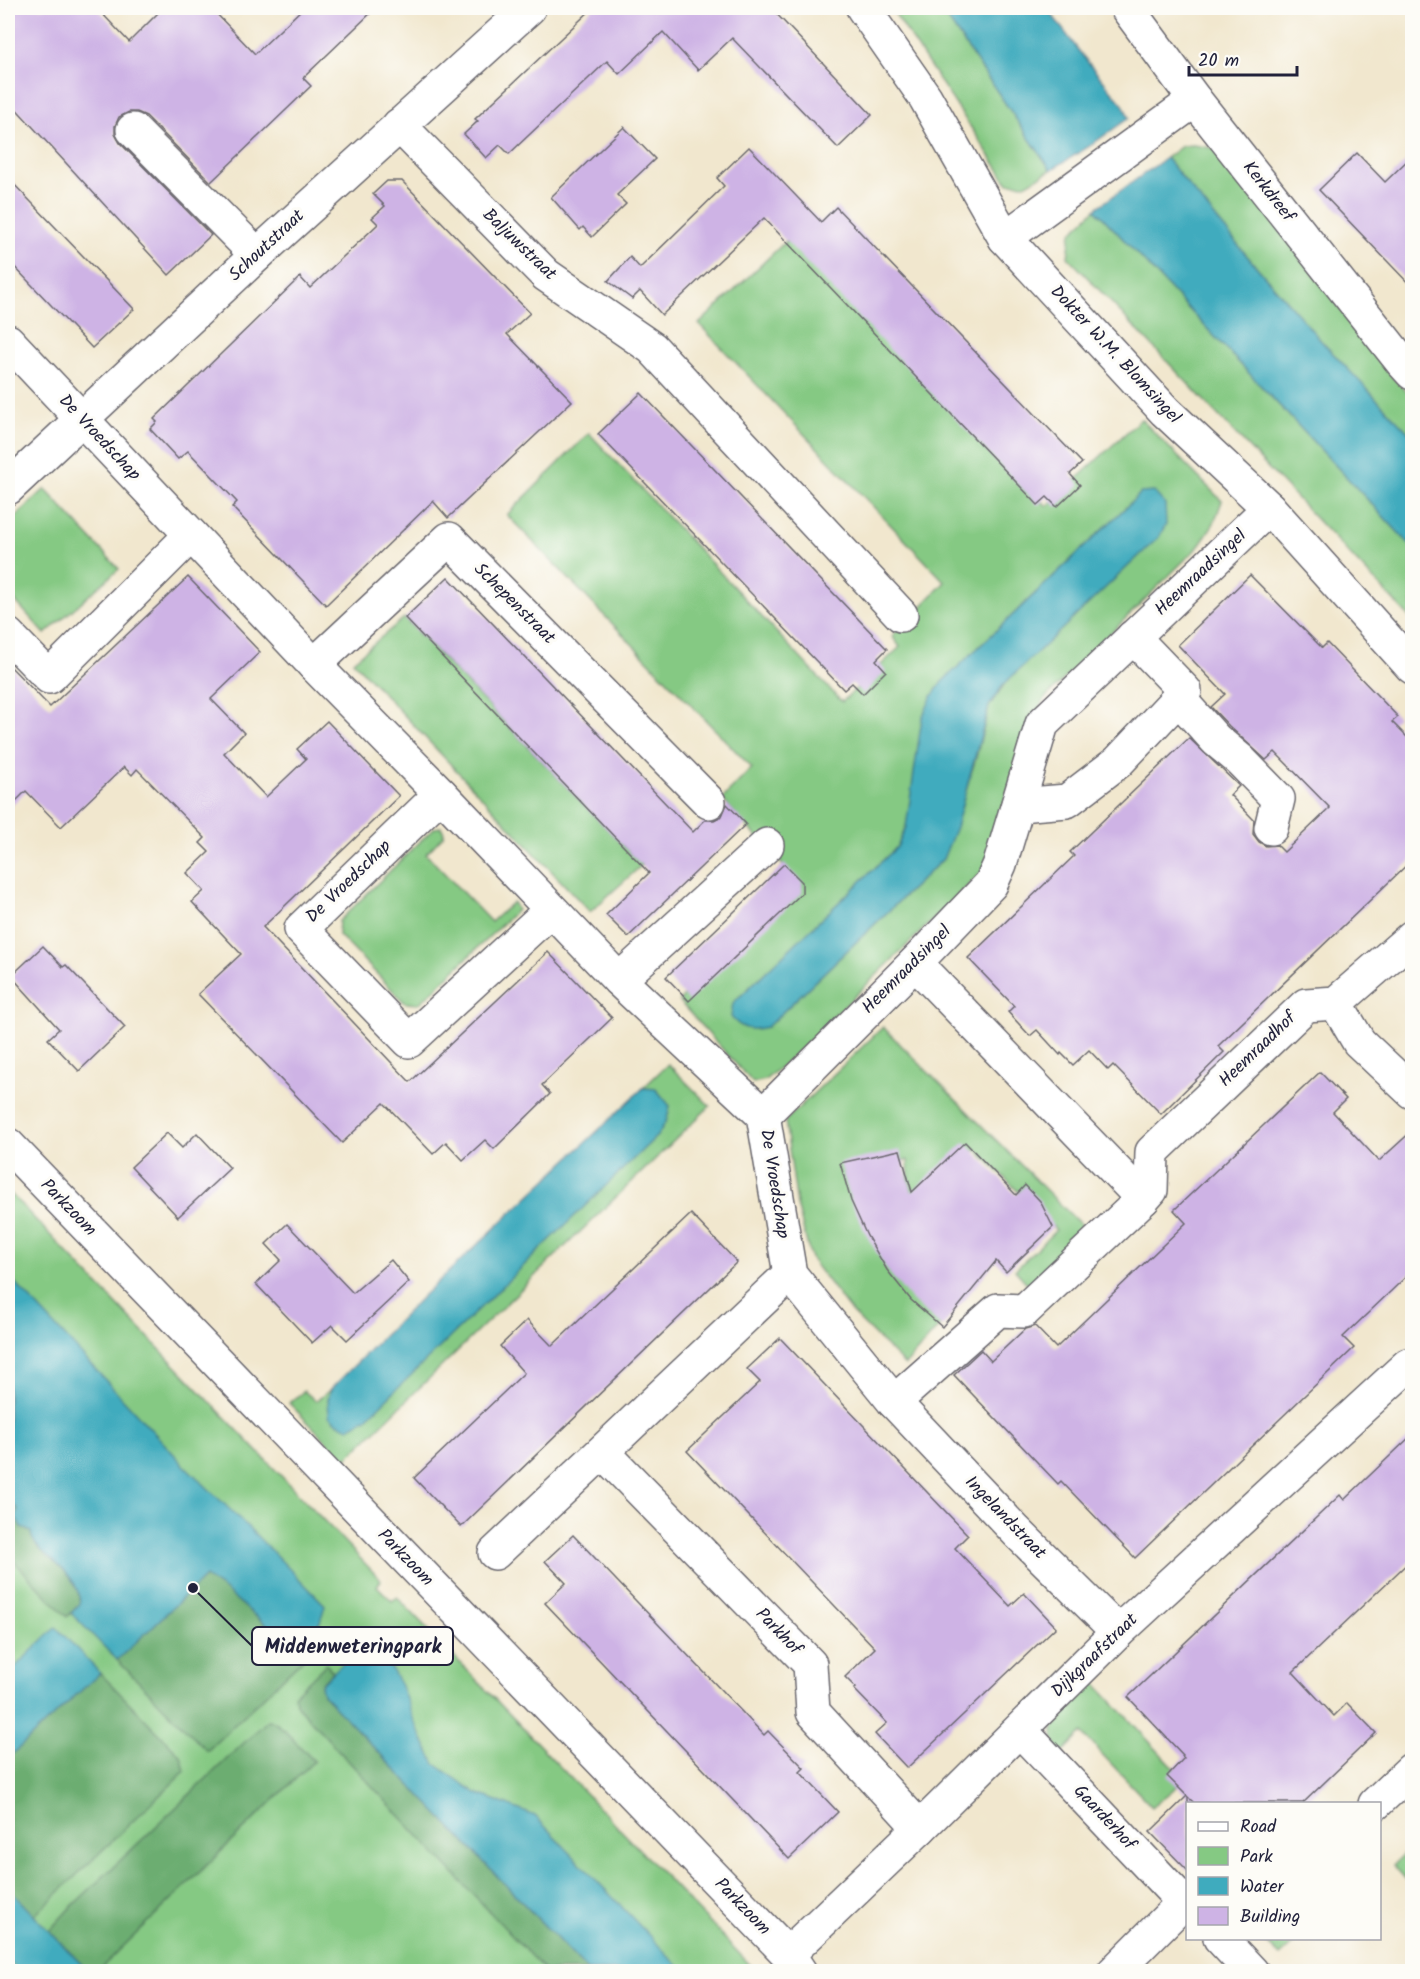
<svg xmlns="http://www.w3.org/2000/svg" width="1420" height="1979" viewBox="0 0 1420 1979" font-family="Kalam,sans-serif">
<style>
.green{fill:#85c983;stroke:#54765f;stroke-width:1.5;fill-rule:evenodd}
.forest{fill:#6cad71;stroke:#476856;stroke-width:1.5}
.water{fill:#3fabbe;stroke:#30667c;stroke-width:1.5}
.building{fill:#ceb3e5}
.lines{fill:none;stroke-linecap:round;stroke-linejoin:round}
.minor-casing{stroke:#6a676e;stroke-width:36}
.minor{stroke:#fff;stroke-width:33}
.labels{text-anchor:middle;dominant-baseline:central;stroke-width:6;stroke-linejoin:round;paint-order:stroke}
.street-label{font-size:18px;fill:#22223b;stroke:#fdfcf7}
.leader{fill:none;stroke:#22223b;stroke-width:2}
.callout-dot{fill:#22223b;stroke:#fdfcf7;stroke-width:2}
.callout{fill:#fdfcf7;stroke:#22223b;stroke-width:2}
.callout-label{font-size:20px;text-anchor:middle;font-weight:bold;fill:#22223b}
</style>
<rect width="100%" height="100%" fill="#fdfcf7"/>
<filter id="ink" filterUnits="userSpaceOnUse"><feTurbulence type="fractalNoise" baseFrequency=".0167" numOctaves="2"/><feDisplacementMap in="SourceGraphic" scale="12" xChannelSelector="R" yChannelSelector="G"/><feConvolveMatrix kernelMatrix="1 2 1 2 8 2 1 2 1" color-interpolation-filters="sRGB"/></filter>
<filter id="wash" filterUnits="userSpaceOnUse"><feTurbulence type="fractalNoise" baseFrequency=".008" numOctaves="4" result="noise"/><feDisplacementMap in="SourceGraphic" scale="24" xChannelSelector="R" yChannelSelector="G"/><feGaussianBlur stdDeviation="1.35" result="paint"/><feColorMatrix in="noise" values="0 0 0 0 0 0 0 0 0 0 0 0 0 0 0 0 0 1.4 0 .05"/><feComposite in="paint" operator="in"/></filter>
<g filter="url(#wash)">
<rect width="100%" height="100%" fill="#f1e7ce"/>
<g class="green">
<polygon points="891,8 940,8 1051,170 1027,184 1008,183"/>
<polygon points="1193,145 1219,149 1394,379 1412,397 1412,436 1323,343 1248,257 1166,158 1182,146"/>
<polygon points="1095,209 1412,547 1412,620 1068,257 1071,233"/>
<path d="M787 240 1047 506 1141 419 1222 501 1214 523 1199 546 1046 697 1029 723 984 870 803 1047 765 1080 753 1083 679 1001 802 886 722 799 752 768 507 515 589 433 842 702 900 647 892 636 945 582 699 324ZM1141 493 989 706 976 758 943 859 767 1027 733 1003 897 847 906 827 931 698 942 682Z"/>
<polygon points="45,489 119,569 45,634 8,593 8,524"/>
<polygon points="404,618 642,865 590,912 353,661"/>
<polygon points="441,827 444,832 443,836 426,854 491,922 513,902 517,910 419,1004 405,1003 338,934 339,921 434,828"/>
<polygon points="883,1027 1087,1231 1031,1288 1015,1270 1056,1230 976,1149 933,1189 913,1197 909,1182 908,1160 854,1168 945,1320 905,1365 852,1313 811,1259 797,1205 785,1121"/>
<polygon points="668,1064 710,1106 345,1460 289,1403 304,1391 316,1401 331,1389 328,1400 367,1418 424,1361 656,1089 643,1088"/>
<polygon points="8,1191 381,1580 377,1586 392,1601 397,1597 756,1971 8,1971"/>
<polygon points="1094,1682 1185,1780 1152,1807 1082,1733 1059,1756 1053,1737 1054,1718"/>
<polygon points="1412,1846 1412,1886 1393,1865"/>
<polygon points="1262,1939 1299,1939 1280,1956"/>
</g>
<g class="forest">
<path d="M8 1501 18 1509 21 1527 31 1532C34 1537 35 1544 39 1548 56 1566 79 1575 80 1604L67 1617 8 1555Z"/>
<polygon points="205,1577 226,1591 284,1640 302,1641 309,1653 207,1751 117,1660"/>
<polygon points="326,1664 333,1672 321,1684 323,1694 588,1971 545,1971 297,1706 294,1695"/>
<polygon points="100,1673 181,1756 185,1771 33,1917 8,1888 8,1758"/>
<polygon points="268,1720 277,1723 314,1761 98,1971 88,1971 49,1931 68,1910"/>
</g>
<g class="water">
<polygon points="940,8 1047,8 1082,55 1124,106 1129,118 1088,147 1051,170"/>
<polygon points="1166,158 1248,257 1323,343 1412,436 1412,547 1095,209"/>
<path d="M1154 492 1165 504 1166 524 1159 537 1003 685 989 706 956 827 943 859 767 1027C751 1031 742 1030 731 1017L733 1003 897 847 906 827 922 718 931 698 942 682 1141 493Z"/>
<polygon points="643,1088 656,1089 670,1106 667,1119 658,1135 367,1418 349,1428 336,1422 329,1416 328,1400 331,1389 424,1295"/>
<path d="M8 1275 185 1466 247 1526 325 1605 320 1622 302 1641 284 1640 226 1591 205 1577 117 1660 71 1613 80 1604C79 1566 32 1556 31 1532L21 1527 16 1517 18 1509 8 1501Z"/>
<polygon points="56,1627 100,1673 8,1758 8,1674"/>
<path d="M376 1641 401 1686 414 1721 435 1764 476 1793 535 1816 683 1971H588L323 1694 321 1685C341 1665 350 1653 376 1641Z"/>
<path d="M8 1888C34 1916 61 1943 88 1971H19L9 1961Z"/>
</g>
<g id="blocks">
<g class="building">
<polygon points="18,8 97,8 129,42 163,8 211,8 255,54 303,8 376,8 303,78 311,86 211,182 146,116 137,112 129,112 119,117 115,126 115,134 120,143 211,235 169,275 8,100 8,18"/>
<polygon points="593,8 771,8 872,115 838,148 732,38 698,70 663,32 619,74 607,61 509,154 500,145 486,158 464,134 478,121 475,119"/>
<polygon points="624,127 655,159 617,195 626,204 592,237 583,227 580,230 551,197"/>
<polygon points="749,147 821,222 836,207 1082,463 1070,474 1080,485 1057,507 1047,497 1038,505 764,218 662,315 640,291 632,299 608,281 630,257 640,268 724,186 717,178"/>
<polygon points="1357,153 1385,182 1413,155 1413,288 1319,190"/>
<polygon points="8,178 134,309 92,348 8,260"/>
<polygon points="387,181 402,181 530,313 507,334 572,401 448,518 433,501 326,605 232,507 237,502 188,451 178,459 150,429 157,422 154,419 300,277 310,288 378,224 372,218 385,206 373,194"/>
<polygon points="641,393 887,649 876,660 886,671 863,694 852,683 844,690 598,434"/>
<polygon points="1250,575 1322,648 1327,643 1398,717 1392,722 1413,743 1413,859 1218,1046 1224,1052 1161,1114 1113,1065 1108,1070 1089,1050 1073,1065 1061,1053 1060,1055 1037,1030 1030,1036 1008,1012 1014,1006 968,958 1074,856 1070,852 1189,738 1239,786 1230,795 1254,820 1253,834 1259,842 1266,846 1277,845 1284,852 1330,808 1275,752 1266,760 1229,726 1211,707 1225,694 1178,645"/>
<polygon points="188,577 260,652 211,699 244,733 224,753 266,797 306,759 297,749 327,721 399,796 263,927 389,1060 410,1082 548,952 612,1018 542,1085 550,1094 494,1149 485,1140 463,1160 446,1142 433,1154 384,1103 342,1143 198,994 241,954 192,902 204,891 187,873 209,852 200,843 205,838 137,769 132,775 124,767 61,827 26,791 8,809 8,664 50,707"/>
<polygon points="448,577 693,832 705,820 714,820 722,816 727,804 746,824 628,937 606,915 649,873 405,618"/>
<polygon points="784,864 802,882 802,893 689,1001 666,977"/>
<polygon points="43,946 63,967 66,965 125,1027 79,1071 48,1039 59,1029 11,976"/>
<polygon points="1320,1072 1346,1099 1333,1112 1379,1161 1413,1130 1413,1270 1343,1337 1354,1348 1135,1558 1061,1481 1058,1484 954,1375 981,1350 991,1361 1025,1329 1035,1326 1056,1348 1186,1223 1174,1210"/>
<polygon points="167,1133 182,1148 197,1133 230,1168 178,1217 131,1167"/>
<polygon points="965,1142 1016,1195 1025,1185 1040,1201 1053,1227 1006,1272 996,1261 942,1327 911,1300 887,1270 867,1236 851,1201 840,1163 900,1150 912,1192"/>
<polygon points="691,1214 737,1262 461,1527 414,1478 524,1373 500,1346 527,1320 552,1346"/>
<polygon points="287,1224 353,1293 391,1260 409,1282 347,1340 332,1325 312,1343 256,1284 281,1260 266,1244"/>
<polygon points="780,1338 968,1535 955,1548 1010,1606 1024,1593 1056,1627 907,1768 875,1734 887,1723 854,1689 856,1688 845,1677 875,1648 687,1451 760,1382 747,1369"/>
<polygon points="1413,1434 1413,1558 1293,1672 1334,1716 1347,1703 1376,1733 1303,1803 1194,1803 1188,1797 1188,1871 1150,1832 1187,1796 1167,1776 1184,1758 1182,1756 1183,1755 1128,1697 1340,1495 1344,1500"/>
<polygon points="573,1535 764,1735 768,1731 804,1768 800,1772 838,1812 789,1859 545,1603 566,1583 545,1561"/>
</g>
</g>
</g>
<g filter="url(#ink)">
<use href="#blocks" fill-opacity="0" stroke="#6a676e" stroke-width="1.5"/>
<g class="lines">
<defs>
<g id="minor">
<polyline points="863,8 925,97 1005,238 1165,411 1269,508 1412,667"/>
<polyline points="1127,8 1195,100 1402,362 1412,373"/>
<polyline points="399,125 546,275 652,348 901,615"/>
<polyline points="133,130 257,255"/>
<polyline points="1005,238 1195,100"/>
<polyline points="8,341 314,665 441,794 619,980 763,1115 790,1274 894,1402 1016,1531 1118,1632"/>
<polyline points="8,488 257,255 529,8"/>
<polyline points="8,635 49,677 191,535"/>
<polyline points="314,665 449,539 709,802"/>
<polyline points="1177,700 1189,710 1216,740 1240,760 1278,799 1271,828"/>
<polyline points="441,794 301,929 409,1041 551,910"/>
<polyline points="1018,805 1067,801 1118,762 1185,691 1133,637"/>
<polyline points="915,963 1143,1199"/>
<polyline points="619,980 767,845"/>
<polyline points="1336,1003 1359,1042 1412,1092"/>
<polyline points="763,1115 915,963 991,884 1000,864 1042,724 1269,508"/>
<polyline points="8,1145 788,1954 800,1972"/>
<polyline points="894,1402 998,1310 1024,1311 1143,1199 1151,1190 1152,1152 1306,1005 1336,1003 1412,937"/>
<polyline points="603,1452 810,1664 813,1712 920,1828"/>
<polyline points="495,1553 790,1274"/>
<polyline points="1020,1730 1188,1907"/>
<polyline points="1375,1804 1411,1770"/>
<polyline points="1220,1938 1252,1972"/>
<polyline points="788,1954 920,1828 1118,1632 1408,1365"/>
<polyline points="1114,1972 1183,1903"/>
</g>
</defs>
<use href="#minor" class="minor-casing"/>
<use href="#minor" class="minor"/>
</g>
</g>
<g class="labels">
<g class="street-label">
<text transform="translate(1268 192) rotate(52)">Kerkdreef</text>
<text transform="translate(519 245) rotate(44)">Baljuwstraat</text>
<text transform="translate(267 246) rotate(-43)">Schoutstraat</text>
<text transform="translate(1115 355) rotate(47)">Dokter W.M. Blomsingel</text>
<text transform="translate(99 438) rotate(47)">De Vroedschap</text>
<text transform="translate(1201 573) rotate(-43)">Heemraadsingel</text>
<text transform="translate(514 604) rotate(45)">Schepenstraat</text>
<text transform="translate(349 882) rotate(-44)">De Vroedschap</text>
<text transform="translate(907 970) rotate(-45)">Heemraadsingel</text>
<text transform="translate(1258 1050) rotate(-44)">Heemraadhof</text>
<text transform="translate(774 1184) rotate(81)">De Vroedschap</text>
<text transform="translate(68 1208) rotate(46)">Parkzoom</text>
<text transform="translate(1005 1518) rotate(46)">Ingelandstraat</text>
<text transform="translate(405 1558) rotate(46)">Parkzoom</text>
<text transform="translate(778 1632) rotate(46)">Parkhof</text>
<text transform="translate(1095 1656) rotate(-44)">Dijkgraafstraat</text>
<text transform="translate(1104 1818) rotate(47)">Gaarderhof</text>
<text transform="translate(742 1907) rotate(46)">Parkzoom</text>
</g>
</g>
<path class="leader" d="M193 1588L252 1646"/>
<circle class="callout-dot" cx="193" cy="1588" r="6"/>
<rect class="callout" x="252" y="1627" width="201" height="38" rx="6"/>
<g class="callout-label">
<text x="353" y="1653">Middenweteringpark</text>
</g>
<rect width="1420" height="1979" fill="none" stroke="#fdfcf7" stroke-width="30"/>
<rect x="1186" y="1802" width="195" height="138" fill="#fdfcf7" stroke="#a5a5ac" stroke-width="1.5"/>
<rect x="1198" y="1822" width="30" height="9" fill="#ffffff" stroke="#a5a5ac" stroke-width="1.5"/>
<text x="1240" y="1832" font-size="18" fill="#22223b">Road</text>
<rect x="1198" y="1847" width="30" height="18" fill="#85c983" stroke="#a5a5ac" stroke-width="1.5"/>
<text x="1240" y="1862" font-size="18" fill="#22223b">Park</text>
<rect x="1198" y="1877" width="30" height="18" fill="#3fabbe" stroke="#a5a5ac" stroke-width="1.5"/>
<text x="1240" y="1892" font-size="18" fill="#22223b">Water</text>
<rect x="1198" y="1907" width="30" height="18" fill="#ceb3e5" stroke="#a5a5ac" stroke-width="1.5"/>
<text x="1240" y="1922" font-size="18" fill="#22223b">Building</text>
<path d="M1189 66v9h108v-9" fill="none" stroke="#22223b" stroke-width="3"/>
<text x="1198" y="66" font-size="18" fill="#22223b" stroke="#fdfcf7" stroke-width="4.5" paint-order="stroke">20 m</text>
</svg>
